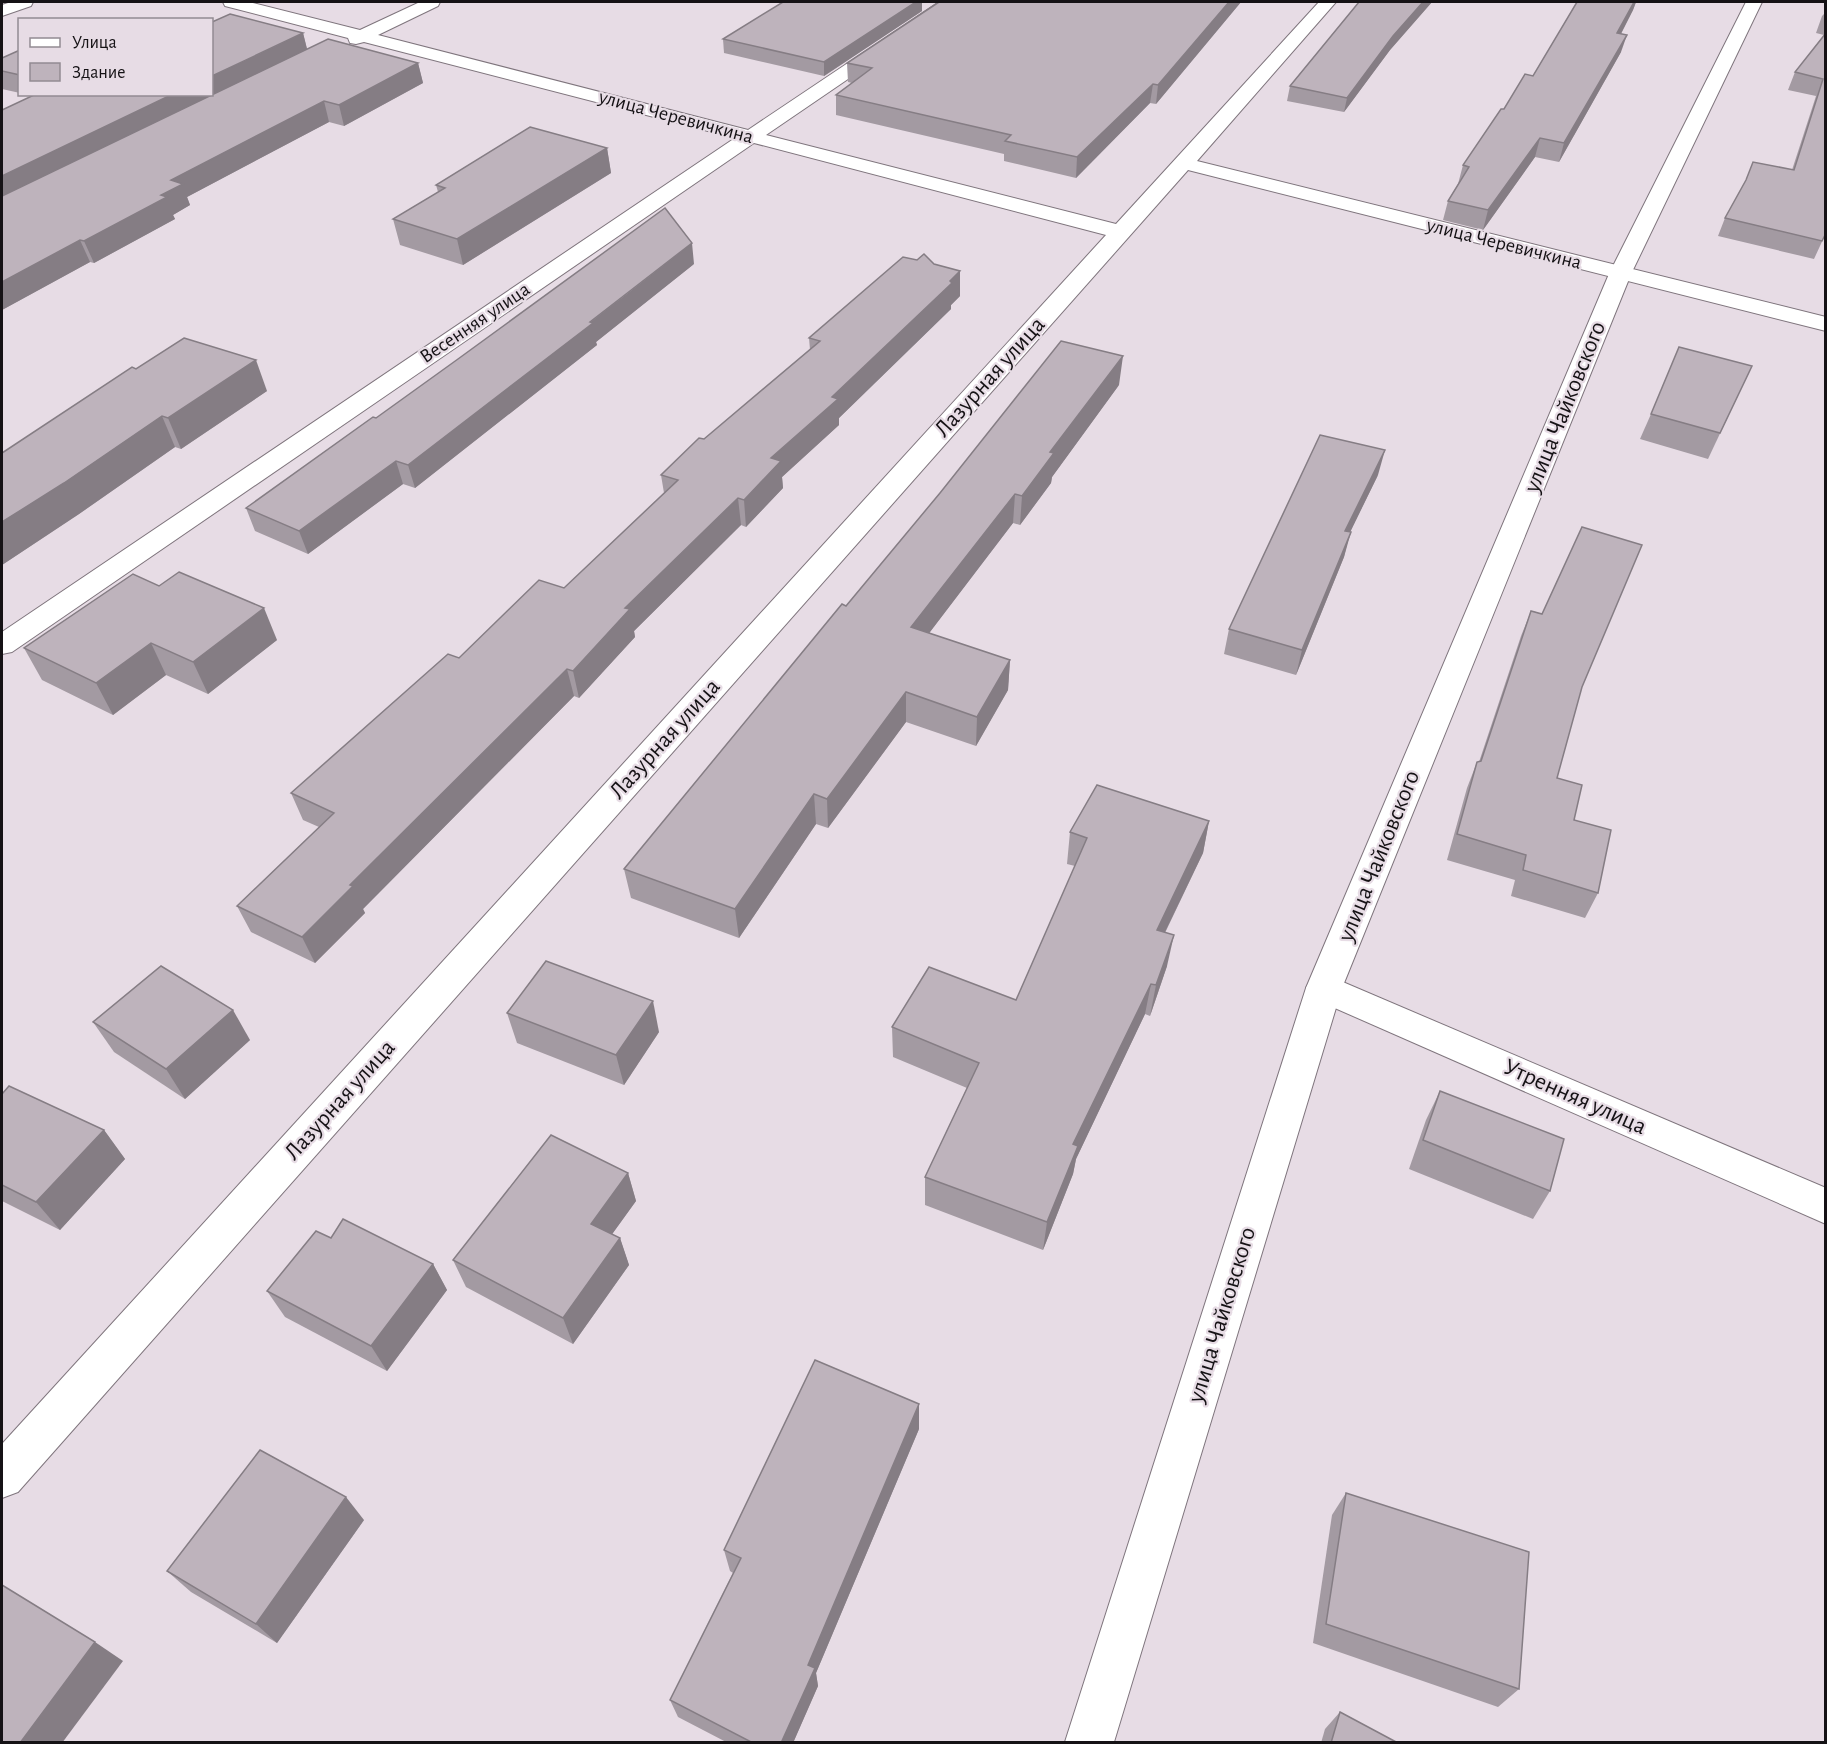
<svg xmlns="http://www.w3.org/2000/svg" width="1827" height="1744" viewBox="0 0 1827 1744" font-family="'Alegreya Sans',sans-serif">
<style>
.lines{fill:none;stroke-linecap:round;stroke-linejoin:round}
.minor-casing{stroke:#7f757d;stroke-width:2}
.secondary-casing{stroke:#7f757d;stroke-width:2}
.minor{fill:#fff;fill-rule:evenodd}
.secondary{fill:#fff;fill-rule:evenodd}
.wall{fill:#a39aa2}
.shaded-wall{fill:#857d84}
.building{fill:#beb3bc;stroke:#857d84;stroke-width:1.5}
.labels{text-anchor:middle;dominant-baseline:central;stroke-width:4.5;stroke-linejoin:round;paint-order:stroke}
.far-street-label{font-size:20px;fill:#151215;stroke:#e7dce5}
.street-label{font-size:24px;fill:#151215;stroke:#e7dce5}
</style>
<rect width="100%" height="100%" fill="#e7dce5"/>
<g class="lines">
<defs>
<g id="minor">
<polygon points="11,2 33,2 31,6 2,16 2,5"/>
<polygon points="223,2 249,2 360,30 420,2 440,2 438,6 378,35 748,130 939,2 957,2 955,6 766,135 1116,224 1319,2 1336,2 1197,161 1826,317 1826,331 1188,170 18,1492 2,1498 2,1444 1106,235 754,143 12,652 2,654 2,632 735,138 364,42 356,44 350,43 348,38 225,6"/>
<polygon points="1324,974 1826,1188 1826,1224 1312,998 1306,988 1312,978"/>
</g>
<polygon id="secondary" points="1746,2 1762,2 1631,274 1342,988 1114,1742 1065,1742 1306,988 1609,274"/>
</defs>
<use href="#minor" class="minor-casing"/>
<use href="#secondary" class="secondary-casing"/>
<use href="#minor" class="minor"/>
<use href="#secondary" class="secondary"/>
</g>
<g class="wall">
<polygon points="1241,2 1156,104 1150,103 1076,178 1004,161 1004,154 836,115 836,95 852,83 848,82 847,63"/>
<polygon points="1359,2 1432,2 1390,50 1344,112 1287,101 1290,86"/>
<polygon points="1577,2 1636,2 1633,10 1621,34 1621,52 1559,162 1535,157 1483,230 1443,220 1448,201 1458,184 1463,165 1504,109 1533,76"/>
<polygon points="922,11 824,76 724,53 723,39"/>
<polygon points="1826,12 1826,233 1814,259 1718,236 1725,218 1792,170 1816,96 1788,90 1795,72 1824,35 1816,33 1822,16"/>
<polygon points="303,33 307,49 418,63 423,83 344,126 329,122 187,197 190,205 173,215 175,219 94,263 90,262 2,310 2,110 32,96 25,94 212,94"/>
<polygon points="20,50 20,93 2,89 2,58"/>
<polygon points="607,148 611,173 463,265 400,245 393,219 438,192 436,185"/>
<polygon points="694,264 596,342 597,345 415,488 403,484 308,554 255,531 246,508 376,418"/>
<polygon points="934,264 960,271 960,296 951,305 951,309 839,418 839,425 782,477 783,488 746,527 741,525 634,631 635,637 579,698 574,696 363,909 365,913 315,963 251,932 237,906 319,827 303,820 291,793 459,658 564,588 664,493 661,475 810,350 809,338"/>
<polygon points="136,369 267,391 181,449 175,447 79,514 2,565 2,453"/>
<polygon points="1119,385 1052,477 1051,483 1020,525 1013,523 929,633 1010,660 1008,690 976,746 906,722 828,828 816,824 739,938 631,898 624,869 846,606"/>
<polygon points="1740,391 1708,459 1640,439 1651,414"/>
<polygon points="1378,475 1350,532 1344,557 1296,675 1224,654 1229,629"/>
<polygon points="1531,611 1582,687 1557,778 1574,820 1598,893 1585,918 1511,896 1515,880 1447,860 1467,788 1477,762 1479,762 1521,636"/>
<polygon points="277,640 208,694 166,675 113,715 42,680 24,648"/>
<polygon points="1209,821 1203,853 1165,933 1167,966 1150,1016 1145,1014 1076,1159 1073,1174 1043,1250 925,1205 925,1177 967,1088 893,1057 892,1027 1016,1000 1075,866 1067,864 1070,832"/>
<polygon points="507,1013 659,1032 624,1085 517,1043"/>
<polygon points="93,1022 250,1040 185,1099 114,1052"/>
<polygon points="1440,1091 1550,1191 1533,1219 1409,1169 1426,1120"/>
<polygon points="2,1094 104,1130 125,1159 60,1230 2,1201"/>
<polygon points="628,1173 636,1201 612,1234 620,1238 629,1265 573,1344 466,1287 453,1260"/>
<polygon points="331,1238 433,1264 447,1290 387,1371 285,1317 267,1291"/>
<polygon points="919,1429 816,1673 818,1686 793,1743 728,1743 678,1717 670,1700 733,1573 730,1571 724,1550"/>
<polygon points="1346,1493 1519,1689 1498,1707 1313,1643 1332,1515"/>
<polygon points="364,1520 277,1643 191,1592 167,1571"/>
<polygon points="1340,1712 1398,1743 1321,1743 1325,1729"/>
</g>
<g class="shaded-wall">
<polygon points="916,2 922,2 922,11 824,76 824,62"/>
<polygon points="1229,2 1241,2 1156,104 1158,85"/>
<polygon points="1423,2 1432,2 1390,50 1344,112 1347,98 1393,36"/>
<polygon points="1634,2 1636,2 1633,10 1612,51 1617,33"/>
<polygon points="303,33 308,53 2,202 2,176 173,94 212,94 212,76"/>
<polygon points="1627,35 1621,52 1559,162 1564,143"/>
<polygon points="418,63 423,83 344,126 339,105"/>
<polygon points="1153,84 1150,103 1076,178 1077,157"/>
<polygon points="324,101 329,122 187,197 190,205 173,215 175,219 94,263 84,241 161,195 171,180"/>
<polygon points="1540,138 1535,157 1483,230 1488,210"/>
<polygon points="607,148 611,173 463,265 457,239"/>
<polygon points="80,240 90,262 2,310 2,282"/>
<polygon points="692,243 694,264 596,342 597,345 415,488 408,465"/>
<polygon points="960,271 960,296 951,305 951,309 839,418 839,425 782,477 783,488 746,527 744,500 771,458 832,397"/>
<polygon points="1123,356 1119,385 1052,477 1051,483 1020,525 1022,496 1050,452"/>
<polygon points="256,360 267,391 181,449 168,418"/>
<polygon points="162,416 175,447 79,514 2,565 2,522"/>
<polygon points="1385,450 1378,475 1339,555 1345,531"/>
<polygon points="396,461 403,484 308,554 299,531"/>
<polygon points="1015,494 1013,523 911,657 911,627"/>
<polygon points="738,498 741,525 634,631 635,637 579,698 573,671 625,608"/>
<polygon points="1351,532 1344,557 1296,675 1302,650"/>
<polygon points="264,608 277,640 208,694 193,662"/>
<polygon points="151,643 166,675 113,715 96,683"/>
<polygon points="1010,660 1008,690 976,746 977,717"/>
<polygon points="567,669 574,696 363,909 365,913 315,963 302,937 350,885"/>
<polygon points="906,692 906,722 828,828 827,799"/>
<polygon points="814,794 816,824 739,938 735,909"/>
<polygon points="1209,821 1203,853 1151,961 1157,930"/>
<polygon points="1174,935 1167,966 1150,1016 1156,985"/>
<polygon points="1151,984 1145,1014 1076,1159 1073,1174 1043,1250 1047,1222 1073,1144"/>
<polygon points="653,1001 659,1032 624,1085 616,1055"/>
<polygon points="233,1010 250,1040 185,1099 166,1069"/>
<polygon points="104,1130 125,1159 60,1230 36,1202"/>
<polygon points="628,1173 636,1201 600,1251 591,1224"/>
<polygon points="620,1238 629,1265 573,1344 563,1318"/>
<polygon points="433,1264 447,1290 387,1371 371,1346"/>
<polygon points="919,1404 919,1429 816,1673 818,1686 793,1743 781,1743 808,1665"/>
<polygon points="346,1497 364,1520 277,1643 256,1624"/>
<polygon points="95,1642 123,1661 62,1743 20,1743"/>
</g>
<g class="building">
<polygon points="783,2 916,2 824,62 723,39"/>
<polygon points="939,2 1229,2 1158,85 1153,84 1077,157 1005,141 1011,135 836,95 872,68 847,63"/>
<polygon points="1359,2 1423,2 1393,36 1347,98 1290,86"/>
<polygon points="1577,2 1634,2 1617,33 1627,35 1564,143 1540,138 1488,210 1448,201 1469,167 1463,165 1501,109 1504,109 1525,74 1533,76"/>
<polygon points="230,14 303,33 212,76 212,22"/>
<polygon points="1826,33 1826,233 1822,241 1725,218 1746,180 1753,162 1794,170 1823,79 1795,72"/>
<polygon points="328,39 418,63 339,105 324,101 171,180 183,184 161,195 167,197 84,241 80,240 2,282 2,196"/>
<polygon points="20,50 20,75 2,71 2,58"/>
<polygon points="36,94 173,94 2,176 2,110"/>
<polygon points="530,127 607,148 457,239 393,219 445,188 436,185"/>
<polygon points="665,208 692,243 590,322 593,323 408,465 396,461 299,531 246,508 373,417 376,418 458,359"/>
<polygon points="924,254 934,264 960,271 950,281 952,283 832,397 838,399 771,458 781,461 744,500 738,498 625,608 630,609 573,671 567,669 350,885 353,886 302,937 237,906 334,813 291,793 448,654 459,658 539,580 564,588 678,480 661,475 699,438 704,439 820,341 809,338 903,257 917,260"/>
<polygon points="184,338 256,360 168,418 162,416 64,483 2,522 2,453 132,367 136,369"/>
<polygon points="1061,341 1123,356 1050,452 1054,453 1022,496 1015,494 911,627 1010,660 977,717 906,692 827,799 814,794 735,909 624,869 842,604 846,606 940,493"/>
<polygon points="1679,347 1752,366 1720,433 1651,414"/>
<polygon points="1320,435 1385,450 1345,531 1351,532 1302,650 1229,629"/>
<polygon points="1582,527 1642,545 1582,687 1557,778 1582,785 1574,820 1611,830 1598,893 1523,870 1526,855 1457,834 1477,762 1481,761 1531,611 1542,614"/>
<polygon points="179,572 264,608 193,662 151,643 96,683 24,648 133,574 159,586"/>
<polygon points="1097,785 1209,821 1157,930 1174,935 1156,985 1151,984 1073,1144 1078,1146 1047,1222 925,1177 979,1063 892,1027 929,967 1016,1000 1087,838 1070,832"/>
<polygon points="546,961 653,1001 616,1055 507,1013"/>
<polygon points="161,966 233,1010 166,1069 93,1022"/>
<polygon points="9,1086 104,1130 36,1202 2,1185 2,1094"/>
<polygon points="1440,1091 1564,1139 1550,1191 1423,1140"/>
<polygon points="551,1135 628,1173 591,1224 620,1238 563,1318 453,1260"/>
<polygon points="343,1219 433,1264 371,1346 267,1291 316,1231 331,1238"/>
<polygon points="815,1360 919,1404 808,1665 815,1668 781,1743 753,1743 670,1700 741,1558 724,1550"/>
<polygon points="260,1450 346,1497 256,1624 167,1571"/>
<polygon points="1346,1493 1529,1552 1519,1689 1326,1624"/>
<polygon points="2,1585 95,1642 20,1743 2,1743"/>
<polygon points="1340,1712 1398,1743 1331,1743"/>
</g>
<g class="labels">
<g class="far-street-label">
<text transform="translate(676 117) rotate(15)">улица Черевичкина</text>
<text transform="translate(1504 244) rotate(14)">улица Черевичкина</text>
<text transform="translate(475 323) rotate(-34)">Весенняя улица</text>
</g>
<g class="street-label">
<text transform="translate(990 377) rotate(-48)">Лазурная улица</text>
<text transform="translate(1565 407) rotate(-68)">улица Чайковского</text>
<text transform="translate(665 739) rotate(-48)">Лазурная улица</text>
<text transform="translate(1379 856) rotate(-68)">улица Чайковского</text>
<text transform="translate(1575 1097) rotate(24)">Утренняя улица</text>
<text transform="translate(340 1100) rotate(-48)">Лазурная улица</text>
<text transform="translate(1222 1315) rotate(-73)">улица Чайковского</text>
</g>
</g>
<rect width="1827" height="1744" fill="none" stroke="#151215" stroke-width="6"/>
<rect x="18" y="18" width="195" height="78" fill="#e7dce5" stroke="#938b92" stroke-width="1.5"/>
<rect x="30" y="38" width="30" height="9" fill="#ffffff" stroke="#938b92" stroke-width="1.5"/>
<text x="72" y="48" font-size="18" fill="#151215">Улица</text>
<rect x="30" y="63" width="30" height="18" fill="#beb3bc" stroke="#938b92" stroke-width="1.5"/>
<text x="72" y="78" font-size="18" fill="#151215">Здание</text>
</svg>
